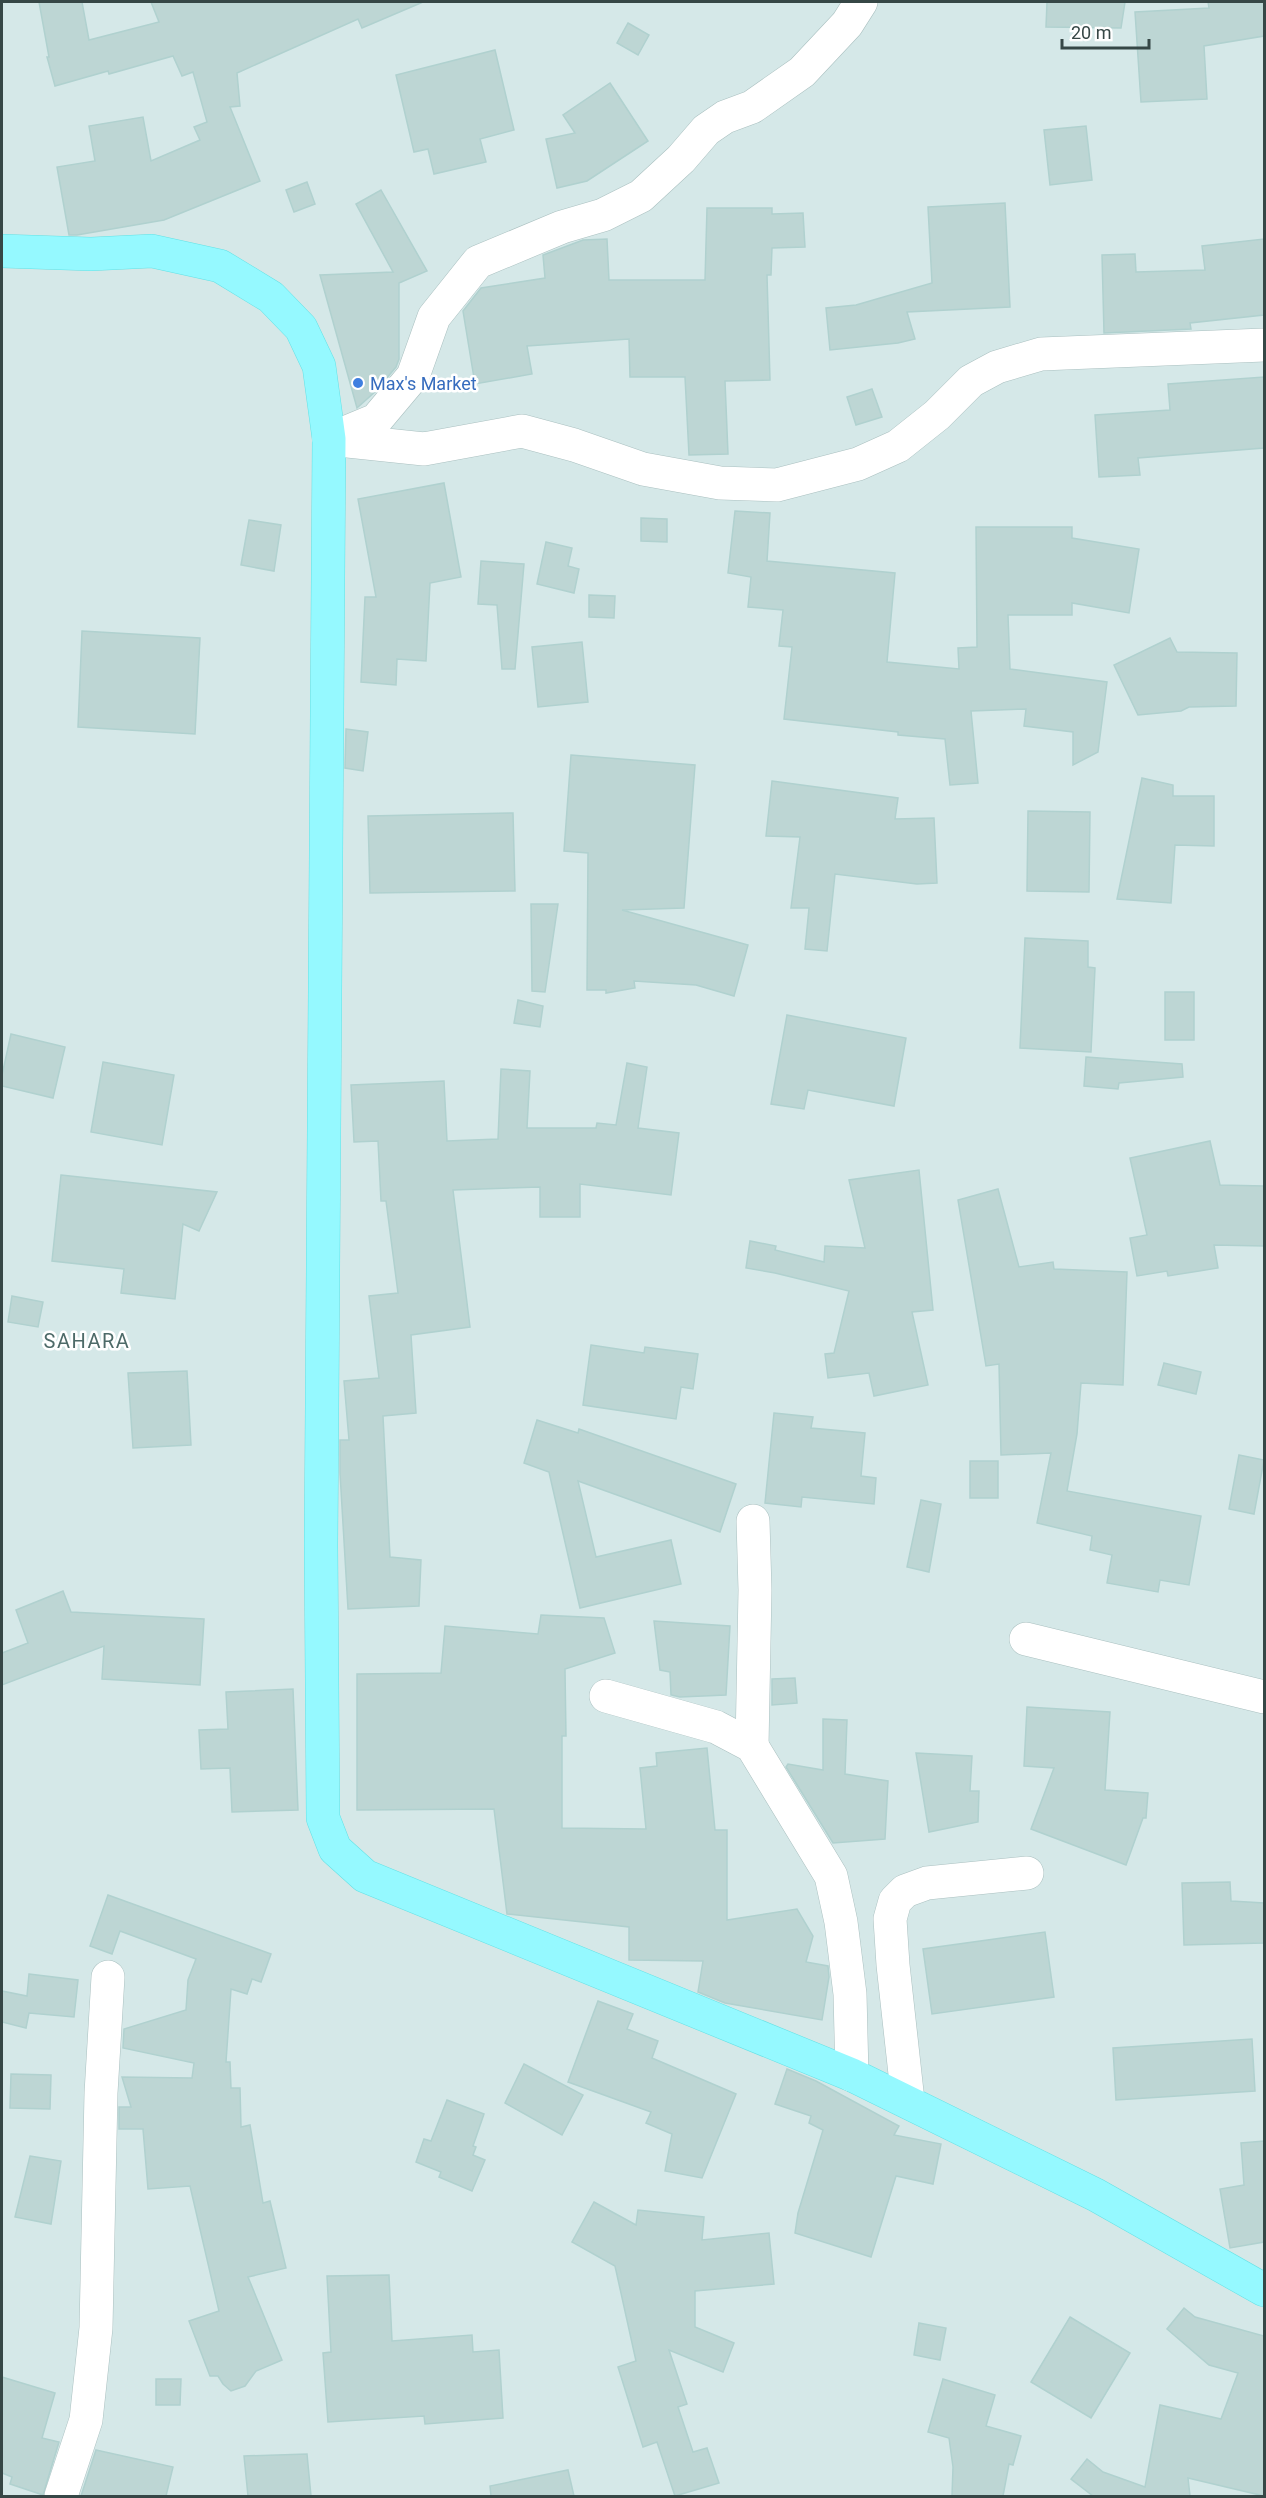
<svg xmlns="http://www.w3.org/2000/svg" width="1266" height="2498" viewBox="0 0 1266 2498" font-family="Roboto,sans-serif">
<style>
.residential{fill:#d5e8e8}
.building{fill:#bdd6d4;stroke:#b0d1cf;stroke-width:1.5}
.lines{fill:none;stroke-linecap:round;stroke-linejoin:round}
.minor-casing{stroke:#aac0c0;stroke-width:34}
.major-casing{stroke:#64e1e5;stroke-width:34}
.minor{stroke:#fff;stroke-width:33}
.major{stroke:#95f9ff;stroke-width:33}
.shop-dot{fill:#3f7fe0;stroke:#fff;stroke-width:2}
.labels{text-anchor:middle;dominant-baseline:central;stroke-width:5;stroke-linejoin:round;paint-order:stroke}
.shop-label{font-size:18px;fill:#366cbe;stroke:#fff;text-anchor:start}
.neighbourhood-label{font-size:20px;letter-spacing:1.5px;fill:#4d6a68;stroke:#fff}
</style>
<rect width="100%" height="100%" fill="#e7f3f4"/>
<rect class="residential" x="2" y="2" width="1262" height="2494"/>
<g class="building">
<polygon points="39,2 82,2 89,40 159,22 151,2 423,2 362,28 358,19 237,73 240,106 230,107 260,181 164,220 77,235 69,235 57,167 95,161 89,126 143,117 151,161 200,140 194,127 207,122 193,72 182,76 173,56 109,74 108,71 55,86 47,57 49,57"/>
<polygon points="1047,2 1125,2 1121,28 1046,27"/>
<polygon points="1208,2 1264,2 1264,36 1204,46 1207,99 1141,102 1135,12 1209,8"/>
<polygon points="628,23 649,35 638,55 617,43"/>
<polygon points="495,50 514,130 480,139 486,162 434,174 428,149 414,152 396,75"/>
<polygon points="610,83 648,141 587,181 557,188 546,139 575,133 563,115"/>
<polygon points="1086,126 1092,180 1050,185 1044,130"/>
<polygon points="307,182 315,204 294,212 286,190"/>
<polygon points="381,190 427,271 399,283 399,359 396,367 376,391 357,408 320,275 393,272 356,204"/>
<polygon points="1005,203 1010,307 907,312 915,339 898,343 830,350 826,308 856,305 932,283 928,207"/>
<polygon points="707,208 772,208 772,214 803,213 805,247 772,248 771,275 767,275 770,380 725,381 728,454 689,455 685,377 630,377 629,339 527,346 532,374 475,384 463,311 481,288 545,278 543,255 583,240 607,239 609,280 705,280"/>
<polygon points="1264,239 1264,315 1190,323 1191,329 1104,333 1102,255 1135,254 1136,272 1205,270 1202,246"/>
<polygon points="1264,377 1264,448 1138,458 1140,475 1099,477 1095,415 1170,410 1168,384"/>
<polygon points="872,389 882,417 856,425 847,397"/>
<polygon points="444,483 461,577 430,583 426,661 397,659 396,685 361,682 365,597 376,597 358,499"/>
<polygon points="735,511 770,513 767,561 895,573 887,662 959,669 958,648 977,647 976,527 1072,527 1072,538 1139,549 1129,613 1072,603 1072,615 1008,615 1010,669 1107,682 1098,752 1073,765 1073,732 1024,726 1026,709 971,711 978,783 950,785 945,739 898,735 898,732 784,719 792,647 779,646 783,610 748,607 751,577 728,573"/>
<polygon points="641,518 667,519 667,542 641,541"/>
<polygon points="249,520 281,525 274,571 241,565"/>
<polygon points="546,542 572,548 568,566 579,569 574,593 537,584"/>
<polygon points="481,561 524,564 515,669 502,669 497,605 478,604"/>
<polygon points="589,595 615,596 614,618 589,617"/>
<polygon points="82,631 200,638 195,734 78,727"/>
<polygon points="1170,638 1177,652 1237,653 1236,706 1189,707 1181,711 1138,715 1114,665"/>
<polygon points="582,642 588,702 538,707 532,647"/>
<polygon points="346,729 368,732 363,771 345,768"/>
<polygon points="571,755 695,765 684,908 622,910 748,945 734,996 696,985 634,981 635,988 606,993 606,990 587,990 588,853 564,851"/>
<polygon points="1142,778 1173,785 1173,796 1214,796 1214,846 1175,845 1171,903 1117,899"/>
<polygon points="772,781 898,798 895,819 934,818 937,883 917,884 835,874 827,951 805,949 809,908 791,908 800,837 766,836"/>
<polygon points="1028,811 1090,812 1089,892 1027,891"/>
<polygon points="513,813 515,891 370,893 368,816"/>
<polygon points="531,904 558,904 545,992 532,991"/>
<polygon points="1025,938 1088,941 1088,967 1095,968 1091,1052 1020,1048"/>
<rect x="1165" y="992" width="29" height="48"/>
<polygon points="518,1000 543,1006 540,1027 514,1023"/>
<polygon points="787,1015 906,1038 894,1106 808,1090 804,1109 771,1104"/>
<polygon points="11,1034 65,1047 53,1098 2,1086 2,1075"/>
<polygon points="1086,1057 1182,1064 1183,1077 1119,1083 1118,1089 1084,1086"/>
<polygon points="103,1062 174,1075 162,1145 91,1132"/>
<polygon points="627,1063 647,1067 638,1128 679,1133 671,1195 580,1184 580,1217 540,1217 540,1187 453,1190 470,1327 411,1335 416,1413 383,1416 390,1557 421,1560 419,1606 348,1609 340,1473 340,1440 349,1440 344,1381 379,1378 369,1296 398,1293 386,1201 381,1201 378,1141 354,1142 351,1085 444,1081 447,1141 498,1139 501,1069 530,1071 527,1128 596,1128 597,1123 616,1125"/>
<polygon points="1210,1141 1220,1185 1264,1186 1264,1246 1214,1245 1218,1268 1168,1276 1167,1271 1137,1276 1130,1238 1147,1235 1130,1158"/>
<polygon points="919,1170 933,1310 912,1312 928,1385 874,1396 869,1373 828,1378 825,1354 834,1353 849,1291 775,1273 746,1268 750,1241 776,1246 775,1250 824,1262 825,1246 865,1248 849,1180"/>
<polygon points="61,1175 217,1192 199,1231 183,1224 175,1299 121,1293 124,1269 52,1261"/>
<polygon points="998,1189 1019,1267 1053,1262 1054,1269 1127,1272 1123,1385 1081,1383 1077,1434 1067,1491 1201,1516 1189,1585 1160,1580 1158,1592 1107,1583 1112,1555 1090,1550 1092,1536 1037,1523 1051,1453 1001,1455 999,1364 986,1366 958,1200"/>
<polygon points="12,1296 43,1302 38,1327 8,1322"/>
<polygon points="591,1345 644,1353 645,1347 698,1354 693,1389 681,1387 676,1419 583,1405"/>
<polygon points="1164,1363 1201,1372 1196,1394 1158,1385"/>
<polygon points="187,1371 191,1445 133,1448 128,1373"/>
<polygon points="774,1413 813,1417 811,1428 865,1433 861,1476 876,1478 874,1504 802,1497 801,1507 765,1503"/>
<polygon points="537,1420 578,1433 579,1429 736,1484 720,1532 578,1481 596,1557 671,1540 681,1584 580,1608 549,1472 524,1463"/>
<polygon points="1239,1455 1264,1460 1254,1514 1229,1509"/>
<rect x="970" y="1461" width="28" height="37"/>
<polygon points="921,1500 941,1504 929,1572 907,1567"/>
<polygon points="63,1591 71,1612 204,1619 200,1685 102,1679 104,1646 2,1685 2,1653 28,1643 16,1610"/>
<polygon points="541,1615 604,1618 615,1653 565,1669 566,1736 562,1736 562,1828 646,1829 640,1768 657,1766 656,1753 707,1748 715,1830 727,1830 727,1920 797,1909 813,1936 806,1962 828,1966 829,1977 822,2020 725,2003 698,1992 703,1961 629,1960 629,1927 507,1914 494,1809 357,1810 357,1674 441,1673 445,1626 538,1634"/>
<polygon points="654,1621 730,1626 726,1695 680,1697 671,1695 670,1672 660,1670"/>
<polygon points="795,1678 797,1703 772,1705 772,1679"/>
<polygon points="293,1689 298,1810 232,1812 230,1768 201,1769 199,1730 228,1729 226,1692"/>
<polygon points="1027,1707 1110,1712 1105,1790 1148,1793 1146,1818 1143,1818 1126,1865 1031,1829 1054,1768 1024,1766"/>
<polygon points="823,1719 847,1720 845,1774 888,1781 885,1839 833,1843 786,1767 788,1764 823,1770"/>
<polygon points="916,1753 972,1756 970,1791 979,1791 978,1822 929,1832"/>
<polygon points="1230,1882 1231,1901 1264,1903 1264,1943 1184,1945 1182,1883"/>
<polygon points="108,1895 271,1954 261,1982 252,1979 247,1994 231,1989 226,2062 230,2062 231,2088 240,2088 241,2127 250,2125 263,2203 270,2201 286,2268 248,2277 282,2360 256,2371 245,2386 231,2391 223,2384 218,2376 210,2376 189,2321 219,2311 190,2186 148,2189 143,2129 119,2129 119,2107 131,2107 122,2077 192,2078 194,2063 123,2048 124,2029 186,2010 188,1980 196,1959 120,1931 112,1954 90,1946"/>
<polygon points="1045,1932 1054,1997 932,2014 923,1949"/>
<polygon points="29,1974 78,1980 74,2017 29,2013 26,2028 2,2022 2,1991 27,1996"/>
<polygon points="598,2001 633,2014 627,2029 658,2041 652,2058 736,2094 702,2178 665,2171 672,2134 646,2123 651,2112 568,2082"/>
<polygon points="1252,2039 1255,2091 1116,2100 1113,2048"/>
<polygon points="524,2064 583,2095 562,2135 505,2103"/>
<polygon points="787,2069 816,2081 899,2126 894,2135 941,2144 933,2184 896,2176 871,2257 795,2233 798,2213 823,2130 809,2123 811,2116 775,2104"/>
<polygon points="11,2074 51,2075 50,2109 10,2108"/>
<polygon points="447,2100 484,2114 473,2146 476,2147 473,2155 485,2160 472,2191 439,2177 441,2172 416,2162 424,2139 431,2141"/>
<polygon points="1264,2141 1264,2242 1230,2248 1220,2189 1244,2185 1241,2143"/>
<polygon points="30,2156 61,2161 51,2224 15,2217"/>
<polygon points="594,2202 636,2225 638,2210 704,2217 702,2240 769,2233 774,2284 695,2291 695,2327 734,2343 723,2372 669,2350 687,2404 678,2407 693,2452 707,2448 719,2483 675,2496 657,2442 643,2447 618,2367 636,2361 615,2266 572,2242"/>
<polygon points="389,2275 392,2341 472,2335 473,2352 499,2350 503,2418 425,2424 424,2416 328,2422 323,2353 331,2352 327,2276"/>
<polygon points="1184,2308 1195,2317 1264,2336 1264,2496 1188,2478 1190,2496 1093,2496 1071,2479 1087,2459 1103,2472 1145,2487 1160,2405 1221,2419 1238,2373 1209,2365 1167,2329"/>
<polygon points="1070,2317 1130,2353 1091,2418 1031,2382"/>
<polygon points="919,2323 946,2328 940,2360 914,2355"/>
<polygon points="2,2377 55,2393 42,2438 59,2442 43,2495 10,2484 12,2477 2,2473"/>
<polygon points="156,2379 181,2379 180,2405 156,2405"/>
<polygon points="943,2379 995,2395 986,2426 1021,2436 1013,2465 1009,2464 1003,2496 952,2496 953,2467 949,2438 928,2432"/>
<polygon points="96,2450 173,2467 166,2496 81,2496"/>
<polygon points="307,2454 311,2496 248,2496 244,2456"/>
<polygon points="568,2470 574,2496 491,2496 490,2486"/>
</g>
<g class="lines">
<defs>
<g id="minor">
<polyline points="335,437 376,420 413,376 434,317 478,262 562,227 603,215 641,196 681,159 706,130 725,117 752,107 802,72 847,24 861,2"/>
<polyline points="329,439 424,449 522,431 574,445 643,469 720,483 777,485 858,464 898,446 937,415 971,381 997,367 1041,354 1264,345"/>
<polyline points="1026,1639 1264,1697"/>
<polyline points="606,1696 716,1727 752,1746 831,1876 841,1922 850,1994 852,2075"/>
<polyline points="752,1746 755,1590 753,1521"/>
<polyline points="908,2101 893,1965 890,1919 895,1901 905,1891 927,1883 1027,1873"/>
<polyline points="61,2496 86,2420 96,2328 101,2093 108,1977"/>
</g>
<polyline id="major" points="2,251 91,254 152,251 220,266 271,297 301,328 319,366 329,439 321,1545 323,1818 335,1849 365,1876 852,2075 1096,2195 1264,2290"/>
</defs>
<use href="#minor" class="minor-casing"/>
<use href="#major" class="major-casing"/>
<use href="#minor" class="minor"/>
<use href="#major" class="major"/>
</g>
<circle class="shop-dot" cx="358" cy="383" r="6"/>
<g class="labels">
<g class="shop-label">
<text x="370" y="383">Max's Market</text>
</g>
<g class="neighbourhood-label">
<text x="87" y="1341">SAHARA</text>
</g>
</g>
<rect width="1266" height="2498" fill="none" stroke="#364746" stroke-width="6"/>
<path d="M1062 39v9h87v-9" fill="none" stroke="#364746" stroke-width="3"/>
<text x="1071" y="39" font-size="18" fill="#364746" stroke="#ffffff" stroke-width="4.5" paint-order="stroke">20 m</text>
</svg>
